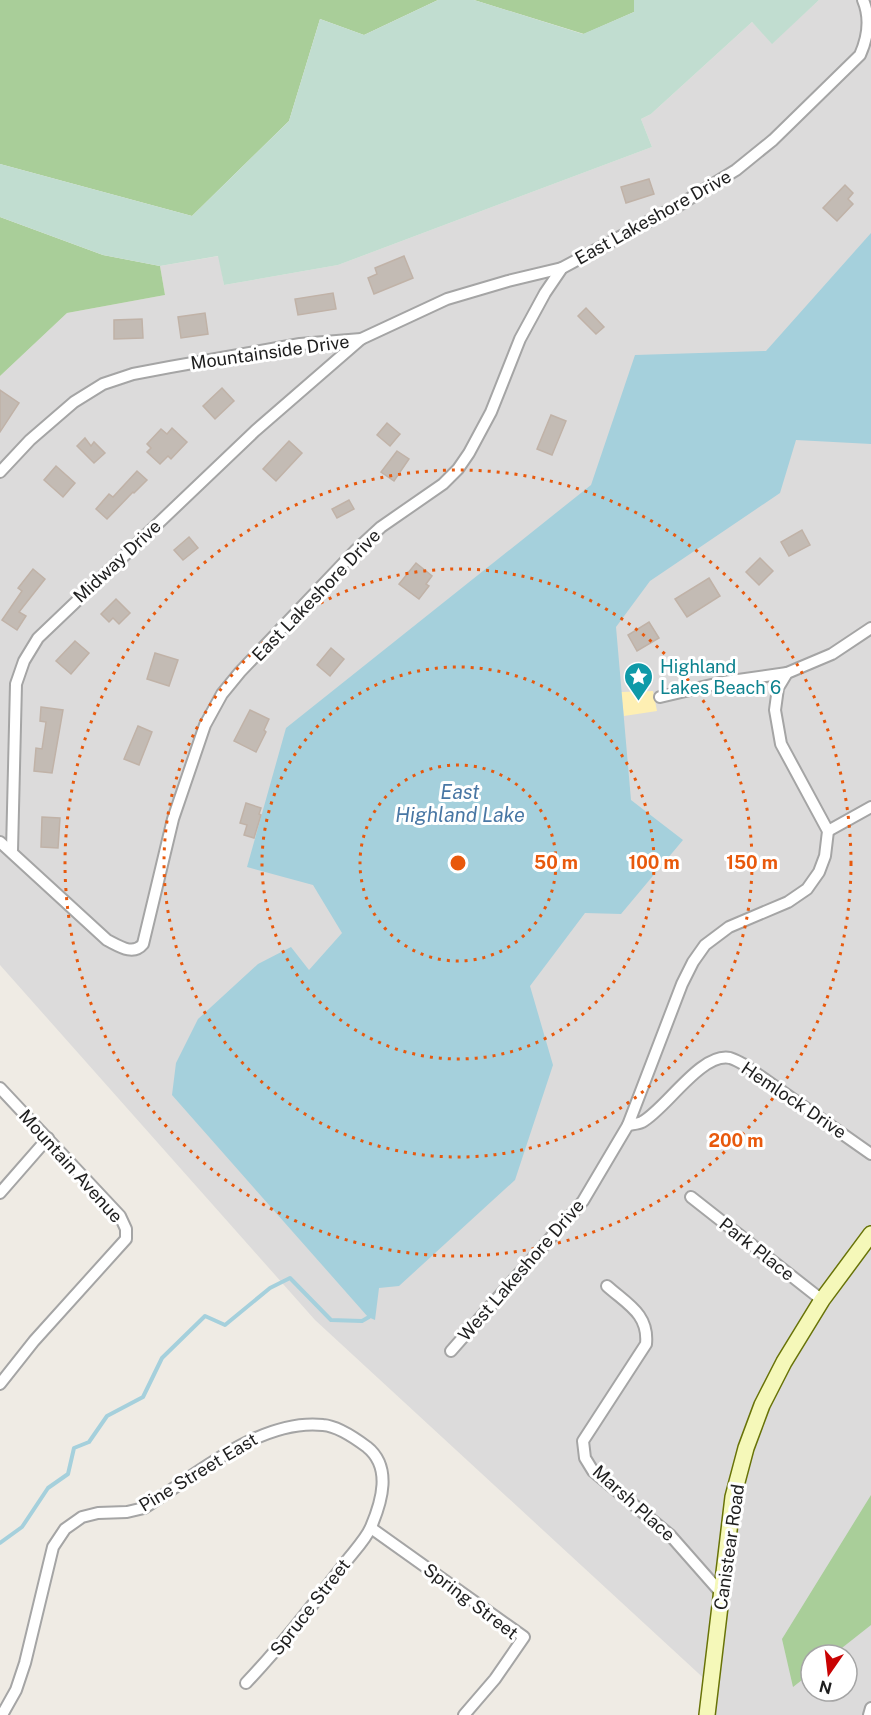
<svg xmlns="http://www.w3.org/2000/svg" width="871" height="1715" viewBox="0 0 871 1715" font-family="'Public Sans',sans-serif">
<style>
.residential{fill:#dcdbdb;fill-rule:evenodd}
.forest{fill:#a9ce99}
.wetland{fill:#c1ddd0}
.sand{fill:#feefb3}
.water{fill:#a5d0dc}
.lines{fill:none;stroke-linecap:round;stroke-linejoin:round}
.stream{stroke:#a5d0dc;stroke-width:4}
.building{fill:#c3bbb4;stroke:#c0b2a7;stroke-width:1.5}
.street-casing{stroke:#a5a5a5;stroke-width:14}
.secondary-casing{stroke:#687307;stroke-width:18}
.street{stroke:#fff;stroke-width:10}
.secondary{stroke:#f5f8b9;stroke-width:15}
.ring{fill:none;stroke:#e8590c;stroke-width:3;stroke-dasharray:3 6}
.labels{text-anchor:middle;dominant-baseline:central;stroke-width:6;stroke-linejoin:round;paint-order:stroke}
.street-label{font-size:18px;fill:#1e1e1e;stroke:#fff}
.culture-label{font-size:18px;fill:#0d838f;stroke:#fff;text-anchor:start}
.water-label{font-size:20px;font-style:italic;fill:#4977a4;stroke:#fff}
.centre{fill:#e8590c;stroke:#fff;stroke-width:3}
.ring-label{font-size:18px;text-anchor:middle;font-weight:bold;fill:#e8590c;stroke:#fff;stroke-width:6;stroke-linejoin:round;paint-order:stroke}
</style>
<rect width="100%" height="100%" fill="#efebe4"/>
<path class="residential" d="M819 0H871V1715H707L710 1684 315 1320 0 965V376L67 313 165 295 160 266 219 256 224 285 338 265 652 147 641 119 651 114 752 22 772 43ZM811 1655H847V1691H811Z"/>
<g class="forest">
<polygon points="0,0 438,0 364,35 320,19 289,121 192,216 0,164"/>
<polygon points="474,0 634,0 634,12 584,34"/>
<polygon points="0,217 103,255 160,266 165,295 67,313 0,376"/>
<polygon points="871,1495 871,1625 833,1655 811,1655 811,1673 793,1687 782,1639"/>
</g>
<polygon class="wetland" points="438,0 474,0 583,34 634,12 634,0 819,0 772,44 752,22 651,114 641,119 652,147 338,265 224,285 218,256 160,266 103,255 0,217 0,164 192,216 289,121 320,19 364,35"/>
<polygon class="sand" points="653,691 657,711 624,716 621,692"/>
<polygon class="water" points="871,233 871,444 796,440 780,493 650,581 616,627 631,800 683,840 621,914 585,913 530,986 553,1065 515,1180 399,1286 379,1288 375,1320 368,1317 172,1095 176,1063 198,1019 258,964 291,947 309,970 342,933 313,885 247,867 286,728 591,485 635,355 766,351"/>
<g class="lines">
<polyline class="stream" points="0,1543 22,1527 48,1488 68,1474 74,1448 89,1442 107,1416 143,1397 162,1358 205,1316 225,1325 270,1288 290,1278 331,1320 362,1321 369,1317"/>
</g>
<g class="building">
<polygon points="649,179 654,194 626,203 621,187"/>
<polygon points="845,185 853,193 848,199 853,204 837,221 823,208"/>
<polygon points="404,256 413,278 374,294 368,278 377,274 375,268"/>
<polygon points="333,293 336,309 298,315 295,299"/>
<polygon points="586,308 604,327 596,334 578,316"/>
<polygon points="205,313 208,334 181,338 178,317"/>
<polygon points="142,319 143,338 114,339 114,320"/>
<polygon points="222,388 234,401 215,419 203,406"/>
<polygon points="0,390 19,403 0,432"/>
<polygon points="551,415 566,421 552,455 537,449"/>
<polygon points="387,423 400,434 390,446 377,435"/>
<polygon points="172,428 187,442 171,459 168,456 160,464 147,452 151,448 147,444 161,429 167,434"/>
<polygon points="85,438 91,446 94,442 105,453 94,463 77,446"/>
<polygon points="289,441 302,453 276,481 263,469"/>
<polygon points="397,451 409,459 394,481 381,472"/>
<polygon points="56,466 75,483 63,497 44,480"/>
<polygon points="137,471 147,480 134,493 133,492 107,519 96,509 109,494 113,497"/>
<polygon points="349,500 354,509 337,518 332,509"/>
<polygon points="802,530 810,545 789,556 781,542"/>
<polygon points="189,537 198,548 183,560 174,550"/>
<polygon points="760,558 773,571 759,585 746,572"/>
<polygon points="416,563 432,576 426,584 429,586 419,599 399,584"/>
<polygon points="33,569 45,579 19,612 26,616 17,630 2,620 22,591 18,588"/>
<polygon points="709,578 720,596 687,617 675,599"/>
<polygon points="116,599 130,613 119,624 113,618 109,622 101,614"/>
<polygon points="649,622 659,638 637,651 628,635"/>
<polygon points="75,641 89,653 71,674 56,661"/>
<polygon points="331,648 344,659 330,676 317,665"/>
<polygon points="155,653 178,660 169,686 147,679"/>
<polygon points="41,707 63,710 52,773 34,771 36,748 42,749 46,722 40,721"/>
<polygon points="250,710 269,719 264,730 266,732 256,752 234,741"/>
<polygon points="138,726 152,732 139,765 124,759"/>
<polygon points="246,803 261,808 259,814 261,815 254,838 244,835 247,825 240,823"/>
<polygon points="42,817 60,818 58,848 41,847"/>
</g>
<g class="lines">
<defs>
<g id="street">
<polyline points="0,472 30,440 74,402 103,384 133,374 170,367 300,344 361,339 447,299 508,281 562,268"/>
<polyline points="660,697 724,682 787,673"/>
<polyline points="828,831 871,807"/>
<path d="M0 842 107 940C119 946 133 956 143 944L173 819 205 725 222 694 240 672 355 551 381 527 443 484 458 469 469 453 491 412 520 339 545 293 562 268 681 204 736 170 773 140 860 55C868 37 871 19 863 0"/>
<polyline points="12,851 16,684 24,661 38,638 255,431 361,339"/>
<polyline points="0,1088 120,1216 126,1229 126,1239 34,1341 0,1384"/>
<path d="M628 1125C633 1124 638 1124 642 1122 666 1109 701 1052 730 1058 734 1059 739 1062 743 1064L871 1154"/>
<polyline points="0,1193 48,1138"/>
<polyline points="691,1197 822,1300"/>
<path d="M607 1286C627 1304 649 1314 646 1344L583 1441 585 1458 593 1471 670 1535 722 1594"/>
<polyline points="451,1351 583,1201 628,1125 682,984 693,962 705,945 729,927 788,902 807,889 819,872 825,856 828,831 781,744 775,710 778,688 787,673 832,654 871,628"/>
<polyline points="371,1528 524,1637 495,1679 464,1715"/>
<path d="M2 1715 16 1690 25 1663 53 1547 65 1529 82 1517 98 1513 127 1512 144 1508C195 1476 260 1418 323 1425 338 1426 355 1438 367 1447 392 1467 382 1501 371 1527 365 1541 351 1554 342 1567 311 1607 281 1646 246 1683"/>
<polyline points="869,1715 871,1708"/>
</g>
<polyline id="secondary" points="707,1715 733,1497 746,1448 762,1405 784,1362 822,1300 871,1234"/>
</defs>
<use href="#street" class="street-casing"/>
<use href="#secondary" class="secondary-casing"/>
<use href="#street" class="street"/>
<use href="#secondary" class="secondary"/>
</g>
<g class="ring">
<circle cx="458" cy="863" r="98"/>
<circle cx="458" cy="863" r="196"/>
<circle cx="458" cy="863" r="294"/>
<circle cx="458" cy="863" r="393"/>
</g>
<defs>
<symbol id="sight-pin" viewBox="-11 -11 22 30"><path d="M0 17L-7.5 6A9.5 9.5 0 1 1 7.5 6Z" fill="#0f9aa8" stroke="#fff"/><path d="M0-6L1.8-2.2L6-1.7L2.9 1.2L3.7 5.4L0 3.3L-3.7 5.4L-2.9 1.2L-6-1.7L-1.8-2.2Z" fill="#fff"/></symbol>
</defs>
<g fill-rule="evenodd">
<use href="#sight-pin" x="622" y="660" width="33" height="45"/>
</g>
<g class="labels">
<g class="street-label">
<text transform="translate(653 217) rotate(-29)">East Lakeshore Drive</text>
<text transform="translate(270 352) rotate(-8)">Mountainside Drive</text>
<text transform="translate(117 561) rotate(-43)">Midway Drive</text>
<text transform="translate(316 595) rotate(-46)">East Lakeshore Drive</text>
<text transform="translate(794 1100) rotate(34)">Hemlock Drive</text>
<text transform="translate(71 1166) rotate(48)">Mountain Avenue</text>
<text transform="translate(757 1249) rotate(38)">Park Place</text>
<text transform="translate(521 1270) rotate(-49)">West Lakeshore Drive</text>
<text transform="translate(198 1472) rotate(-31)">Pine Street East</text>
<text transform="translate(634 1503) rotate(42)">Marsh Place</text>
<text transform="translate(729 1547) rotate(-82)">Canistear Road</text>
<text transform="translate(471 1601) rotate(37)">Spring Street</text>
<text transform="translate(310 1607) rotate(-52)">Spruce Street</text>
</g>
<g class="culture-label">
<text x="660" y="666">Highland<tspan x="660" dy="21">Lakes Beach 6</tspan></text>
</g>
<g class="water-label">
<text x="460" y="792">East<tspan x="460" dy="23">Highland Lake</tspan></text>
</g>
</g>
<circle cx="458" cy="863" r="9" class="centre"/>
<g class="ring-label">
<text x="556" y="869">50 m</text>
<text x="654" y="869">100 m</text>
<text x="752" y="869">150 m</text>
<text x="736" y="1147">200 m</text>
</g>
<g transform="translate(829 1673) rotate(194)"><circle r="28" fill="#ffffff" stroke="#a5a5a5" stroke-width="1.5"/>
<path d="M0-4.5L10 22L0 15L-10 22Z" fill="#c90303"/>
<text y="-9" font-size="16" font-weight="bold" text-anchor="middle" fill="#1e1e1e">N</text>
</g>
</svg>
